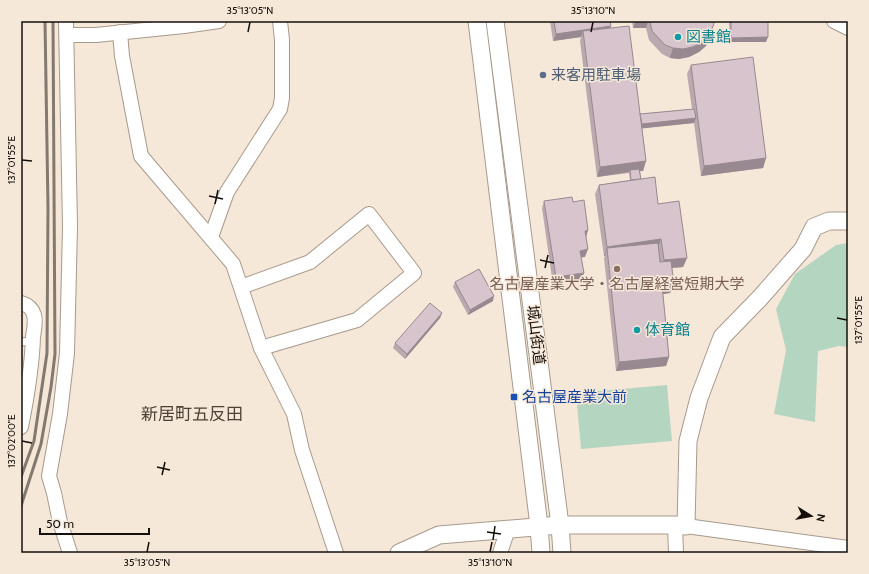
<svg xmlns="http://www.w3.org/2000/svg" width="869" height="574" viewBox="0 0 869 574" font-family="Cabin,'Noto Sans JP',sans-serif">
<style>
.green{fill:#b4d5c0}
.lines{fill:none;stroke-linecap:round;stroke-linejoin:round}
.service-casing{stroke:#a79a8c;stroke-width:9}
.minor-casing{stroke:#a79a8c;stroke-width:16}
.tertiary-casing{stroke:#a79a8c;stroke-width:19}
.service{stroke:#fff;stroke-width:7}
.minor{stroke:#fff;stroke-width:14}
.tertiary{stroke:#fff;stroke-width:17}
.rail{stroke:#83796f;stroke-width:3}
.wall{fill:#baa9af}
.shaded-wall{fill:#97898f}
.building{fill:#d8c4cc;stroke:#97898f}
.ticks{fill:none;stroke:#140f0a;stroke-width:1.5}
.culture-dot{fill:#0f9aa8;stroke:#f6e8d9;stroke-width:1.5}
.service-dot{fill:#5c6f8a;stroke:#f6e8d9;stroke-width:1.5}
.education-dot{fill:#8d6e63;stroke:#f6e8d9;stroke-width:1.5}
.transit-dot{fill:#1a4fb4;stroke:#f6e8d9;stroke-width:1.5}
.labels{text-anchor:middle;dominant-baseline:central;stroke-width:3;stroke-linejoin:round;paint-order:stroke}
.culture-label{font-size:15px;fill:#0d838f;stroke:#f6e8d9;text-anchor:start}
.service-label{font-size:15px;fill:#4e5e75;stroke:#f6e8d9;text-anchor:start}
.education-label{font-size:15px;fill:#785e54;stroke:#f6e8d9}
.street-label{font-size:15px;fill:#140f0a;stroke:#f6e8d9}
.transit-label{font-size:15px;fill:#164399;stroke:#f6e8d9;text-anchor:start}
.quarter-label{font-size:17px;fill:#4d4236;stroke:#f6e8d9}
.neatline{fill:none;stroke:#140f0a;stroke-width:1.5}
.ticks-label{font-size:10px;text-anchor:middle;fill:#140f0a}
</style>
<rect width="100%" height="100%" fill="#f6e8d9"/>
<g class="green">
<polygon points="848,243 848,347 839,346 818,351 815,422 774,414 786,350 776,309 795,274 836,245"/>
<polygon points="667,385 672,441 581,449 576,393"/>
</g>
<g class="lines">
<defs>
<polyline id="service" points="21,342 33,341"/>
<g id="minor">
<polyline points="66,21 70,227 67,353 60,414 49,476 54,493 60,522 70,553"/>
<polyline points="834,21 848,28"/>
<polyline points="120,32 122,56 141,156 233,264 261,348 294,414 302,450 336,553"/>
<polyline points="67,35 96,35 184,26 219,21"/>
<polyline points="211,237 227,192 280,109 282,98 282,40 280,21"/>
<polyline points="241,287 310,262 369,214 414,273 357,320 261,348"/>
<path d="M21 303C28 305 32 308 34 315 36 321 34 330 33 337 32 367 27 397 21 427"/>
<polyline points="675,525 676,553"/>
<polyline points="686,526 848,548"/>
<polyline points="500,553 508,529"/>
</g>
<g id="tertiary">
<polyline points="477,21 539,526 541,553"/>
<polyline points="495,21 560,525 562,553"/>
<polyline points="399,553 439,535 560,525 675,525 686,526 688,441 699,398 722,337 760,298 803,249 814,227 829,221 848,221"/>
</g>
</defs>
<use href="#service" class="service-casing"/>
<use href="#minor" class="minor-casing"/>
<use href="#tertiary" class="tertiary-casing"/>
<use href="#service" class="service"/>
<use href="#minor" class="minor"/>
<use href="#tertiary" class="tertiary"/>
<g class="rail">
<polyline points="21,477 34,441 47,353 48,208 45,21"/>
<polyline points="21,506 41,444 51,387 55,354 53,21"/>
</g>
</g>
<g class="wall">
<polygon points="550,21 610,21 611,26 610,28 640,114 692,109 687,74 691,65 766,158 763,168 701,176 694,123 642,128 646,161 643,171 640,171 641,179 658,204 687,258 683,267 672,268 670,293 663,294 669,357 666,366 616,371 604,258 605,256 604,256 595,194 599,185 630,180 629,173 597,177 580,41 581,37 553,41"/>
<polygon points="632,21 714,21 706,46 699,52 689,57 679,59 670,58 662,54 649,40 646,28 633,28"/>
<polygon points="729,21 768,21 766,42 730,42"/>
<polygon points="544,201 573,202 588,230 586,237 585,257 581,257 584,273 581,280 553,285 542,208"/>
<polygon points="455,282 493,301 468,315 453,287"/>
<polygon points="442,313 440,318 405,359 393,348 395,343"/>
</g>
<g class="shaded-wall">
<polygon points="636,21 648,21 646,28 633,28"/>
<polygon points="611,26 608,33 583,31 581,37 553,41 556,34"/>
<polygon points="709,36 706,46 699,52 689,57 679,59 670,58 673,48"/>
<polygon points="768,37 766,42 730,42 731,38"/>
<polygon points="696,118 694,123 637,129 639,124"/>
<polygon points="766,158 763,168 701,176 704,166"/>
<polygon points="646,161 643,171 630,172 630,170 629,172 597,177 600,167"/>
<polygon points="588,230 586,237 585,231"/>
<polygon points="661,239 658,248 607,248 605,256 604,256 607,247"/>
<polygon points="588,249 585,257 578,258 580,251"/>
<polygon points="687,258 683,267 660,269 664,260"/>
<polygon points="584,273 581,280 553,285 556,277"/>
<polygon points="674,284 670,293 658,295 662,285"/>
<polygon points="494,296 493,301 468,315 470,310"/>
<polygon points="442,313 440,318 405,359 407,354"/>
<polygon points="669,357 666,366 616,371 619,362"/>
</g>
<g class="building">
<polygon points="554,21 610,21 611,26 556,34"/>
<polygon points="650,21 714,21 714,24 709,36 702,43 692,47 683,49 673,48 665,45 652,31"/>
<polygon points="731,21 768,21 768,37 731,38"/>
<polygon points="629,26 646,161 600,167 583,31"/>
<polygon points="753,57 766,158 704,166 691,65"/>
<polygon points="694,109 696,118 642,124 640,114"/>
<polygon points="639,169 641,179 631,180 630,170"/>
<polygon points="655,177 658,204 679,201 687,258 664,260 661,239 607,247 599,185"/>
<polygon points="572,197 573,202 584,200 588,230 585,231 588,249 580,251 584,273 556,277 544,201"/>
<polygon points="658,243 660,262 671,261 674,284 662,285 669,357 619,362 607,248"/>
<polygon points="479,269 494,296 470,310 455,282"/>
<polygon points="430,303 442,313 407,354 395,343"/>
</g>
<path class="ticks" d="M248 32 250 22M591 32 593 22M22 160 32 161M209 196 223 199M215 204 218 190M540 260 554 263M545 268 548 255M837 318 847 320M22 441 32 443M157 467 170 470M162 475 165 462M487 532 501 534M493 540 495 526M147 552 149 542M490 552 492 542"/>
<g class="culture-dot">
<circle cx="678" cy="37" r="4"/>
<circle cx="637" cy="330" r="4"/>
</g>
<circle class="service-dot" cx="543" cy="75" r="4"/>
<circle class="education-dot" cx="617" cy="269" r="4"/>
<rect class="transit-dot" x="510" y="393" width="8" height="8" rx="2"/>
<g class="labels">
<g class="culture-label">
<text x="686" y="37">図書館</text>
<text x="645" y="330">体育館</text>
</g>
<g class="service-label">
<text x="551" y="75">来客用駐車場</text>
</g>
<g class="education-label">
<text x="617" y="284">名古屋産業大学・名古屋経営短期大学</text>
</g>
<g class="street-label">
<text transform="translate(536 335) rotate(83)">城山街道</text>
</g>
<g class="transit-label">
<text x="522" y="397">名古屋産業大前</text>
</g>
<g class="quarter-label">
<text x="192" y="414">新居町五反田</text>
</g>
</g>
<rect width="869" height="574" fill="none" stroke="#f6e8d9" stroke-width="44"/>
<g transform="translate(811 516) rotate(101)" stroke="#f6e8d9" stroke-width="3" paint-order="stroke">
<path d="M0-3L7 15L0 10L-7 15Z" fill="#140f0a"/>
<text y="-6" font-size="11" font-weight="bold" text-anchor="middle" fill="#140f0a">N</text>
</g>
<path d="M40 528v6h109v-6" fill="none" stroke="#140f0a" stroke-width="2"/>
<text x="46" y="528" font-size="12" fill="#140f0a" stroke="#f6e8d9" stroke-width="3" paint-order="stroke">50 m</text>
<rect x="22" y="22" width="825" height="530" class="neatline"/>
<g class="ticks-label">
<text x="250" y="14">35°13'05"N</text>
<text x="593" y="14">35°13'10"N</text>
<text transform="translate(11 160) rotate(-90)" y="4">137°01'55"E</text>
<text transform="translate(858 320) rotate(-90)" y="4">137°01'55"E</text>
<text transform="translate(11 441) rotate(-90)" y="4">137°02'00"E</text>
<text x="147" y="566">35°13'05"N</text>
<text x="490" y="566">35°13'10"N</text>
</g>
</svg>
